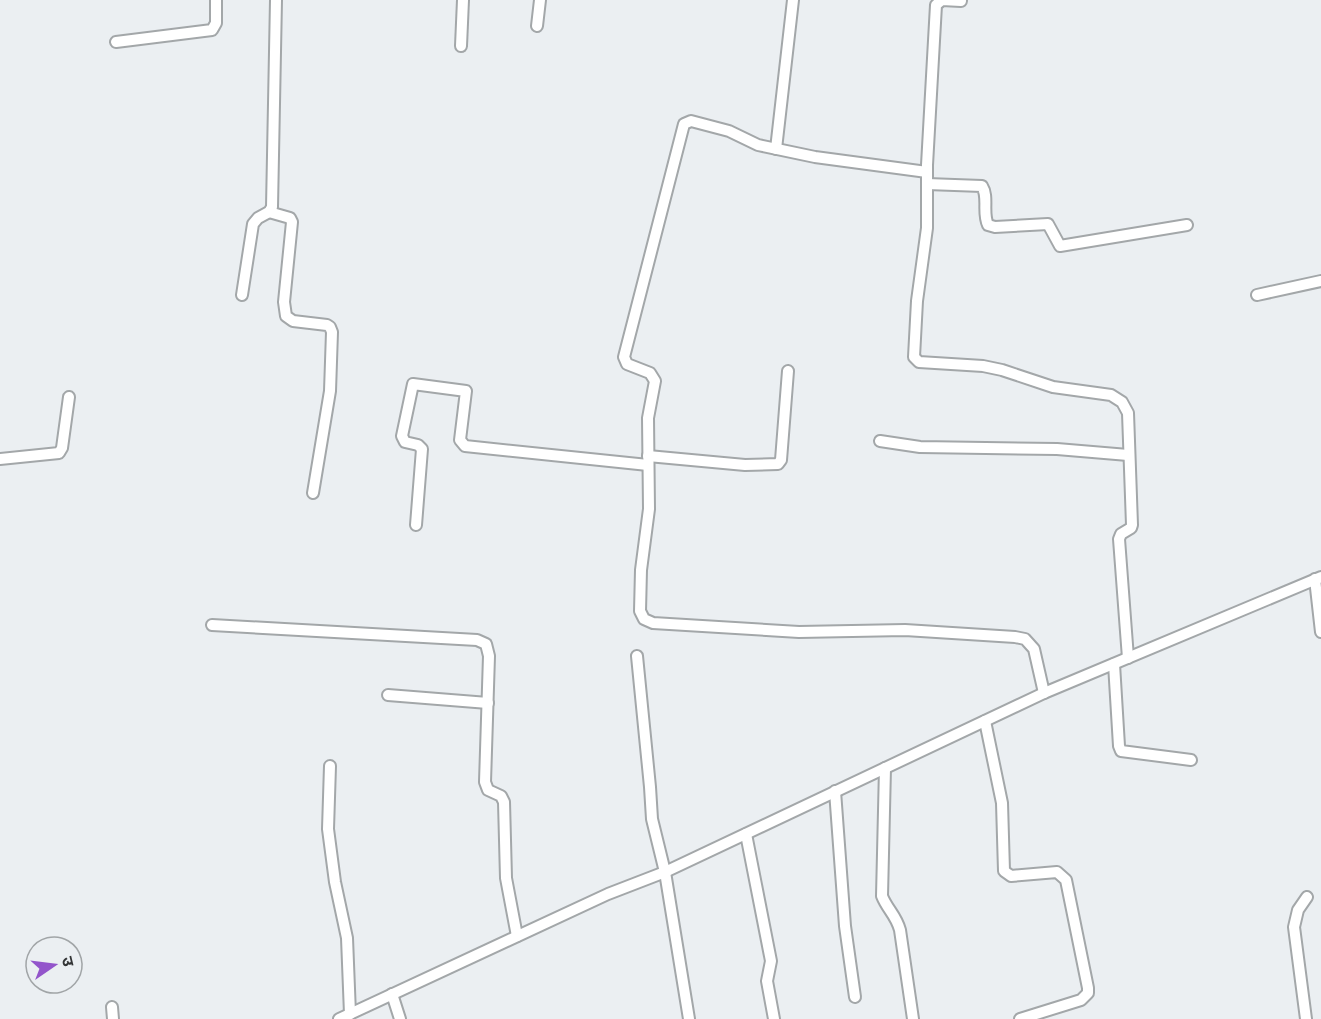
<svg xmlns="http://www.w3.org/2000/svg" width="1321" height="1019" viewBox="0 0 1321 1019" font-family="'Libre Baskerville','Noto Sans Devanagari',serif">
<style>
.lines{fill:none;stroke-linecap:round;stroke-linejoin:round}
.minor-casing{stroke:#a3a7a9;stroke-width:14}
.minor{stroke:#fff;stroke-width:10}
</style>
<rect width="100%" height="100%" fill="#ebeff2"/>
<g class="lines">
<defs>
<g id="minor">
<polyline points="961,1 942,0 936,5 927,165 927,228 917,301 914,357 919,362 983,366 1002,370 1053,387 1111,395 1122,402 1128,413 1132,525 1131,528 1121,534 1119,539 1128,658"/>
<polyline points="537,26 540,0"/>
<polyline points="116,42 212,30 216,23 216,0"/>
<polyline points="461,46 463,0"/>
<polyline points="776,149 793,0"/>
<polyline points="927,172 815,157 758,145 729,131 691,121 684,124 624,357 627,364 650,373 655,381 648,418 649,509 641,570 640,611 644,619 653,623 799,632 905,630 1015,637 1025,639 1034,649 1044,693"/>
<path d="M927 184 982 186C989 197 982 213 988 225L995 227 1048 224 1060 246 1187 225"/>
<polyline points="269,212 290,218 292,222 284,302 286,316 293,321 327,325 330,327 332,332 330,391 313,493"/>
<polyline points="242,295 253,224 258,218 269,212 272,207 276,0"/>
<polyline points="1257,295 1321,281"/>
<polyline points="880,441 920,447 1057,449 1128,455"/>
<polyline points="648,456 745,465 778,464 781,460 788,371"/>
<polyline points="0,459 59,453 62,448 69,397"/>
<polyline points="416,525 422,449 418,445 405,442 402,436 413,384 466,391 460,440 465,446 648,465"/>
<polyline points="1315,579 1321,632"/>
<polyline points="212,625 477,640 486,644 489,656 485,782 488,790 501,796 504,802 506,878 517,936"/>
<polyline points="637,656 650,787 652,819 665,872 689,1019"/>
<polyline points="1114,664 1119,746 1121,751 1191,760"/>
<polyline points="388,695 488,703"/>
<polyline points="985,721 1002,803 1004,871 1011,876 1057,872 1066,880 1088,988 1088,993 1081,1000 1020,1019"/>
<polyline points="330,766 328,829 335,882 347,938 350,1014"/>
<path d="M885 768 882 896C887 909 896 915 900 930L913 1019"/>
<polyline points="835,791 845,926 855,997"/>
<polyline points="746,834 771,961 767,981 774,1019"/>
<polyline points="392,994 400,1019"/>
<polyline points="112,1007 113,1019"/>
<polyline points="339,1019 608,894 665,872 1044,693 1321,577"/>
<polyline points="1306,1019 1294,927 1298,910 1307,897"/>
</g>
</defs>
<use href="#minor" class="minor-casing"/>
<use href="#minor" class="minor"/>
</g>
<g transform="translate(54 965) rotate(76)"><circle r="28" fill="#ebeff2" stroke="#a1a5a7" stroke-width="1.5"/>
<path d="M0-4.5L10 22L0 15L-10 22Z" fill="#9355cb"/>
<text y="-9" font-size="16" font-weight="bold" text-anchor="middle" fill="#333536">उ</text>
</g>
</svg>
